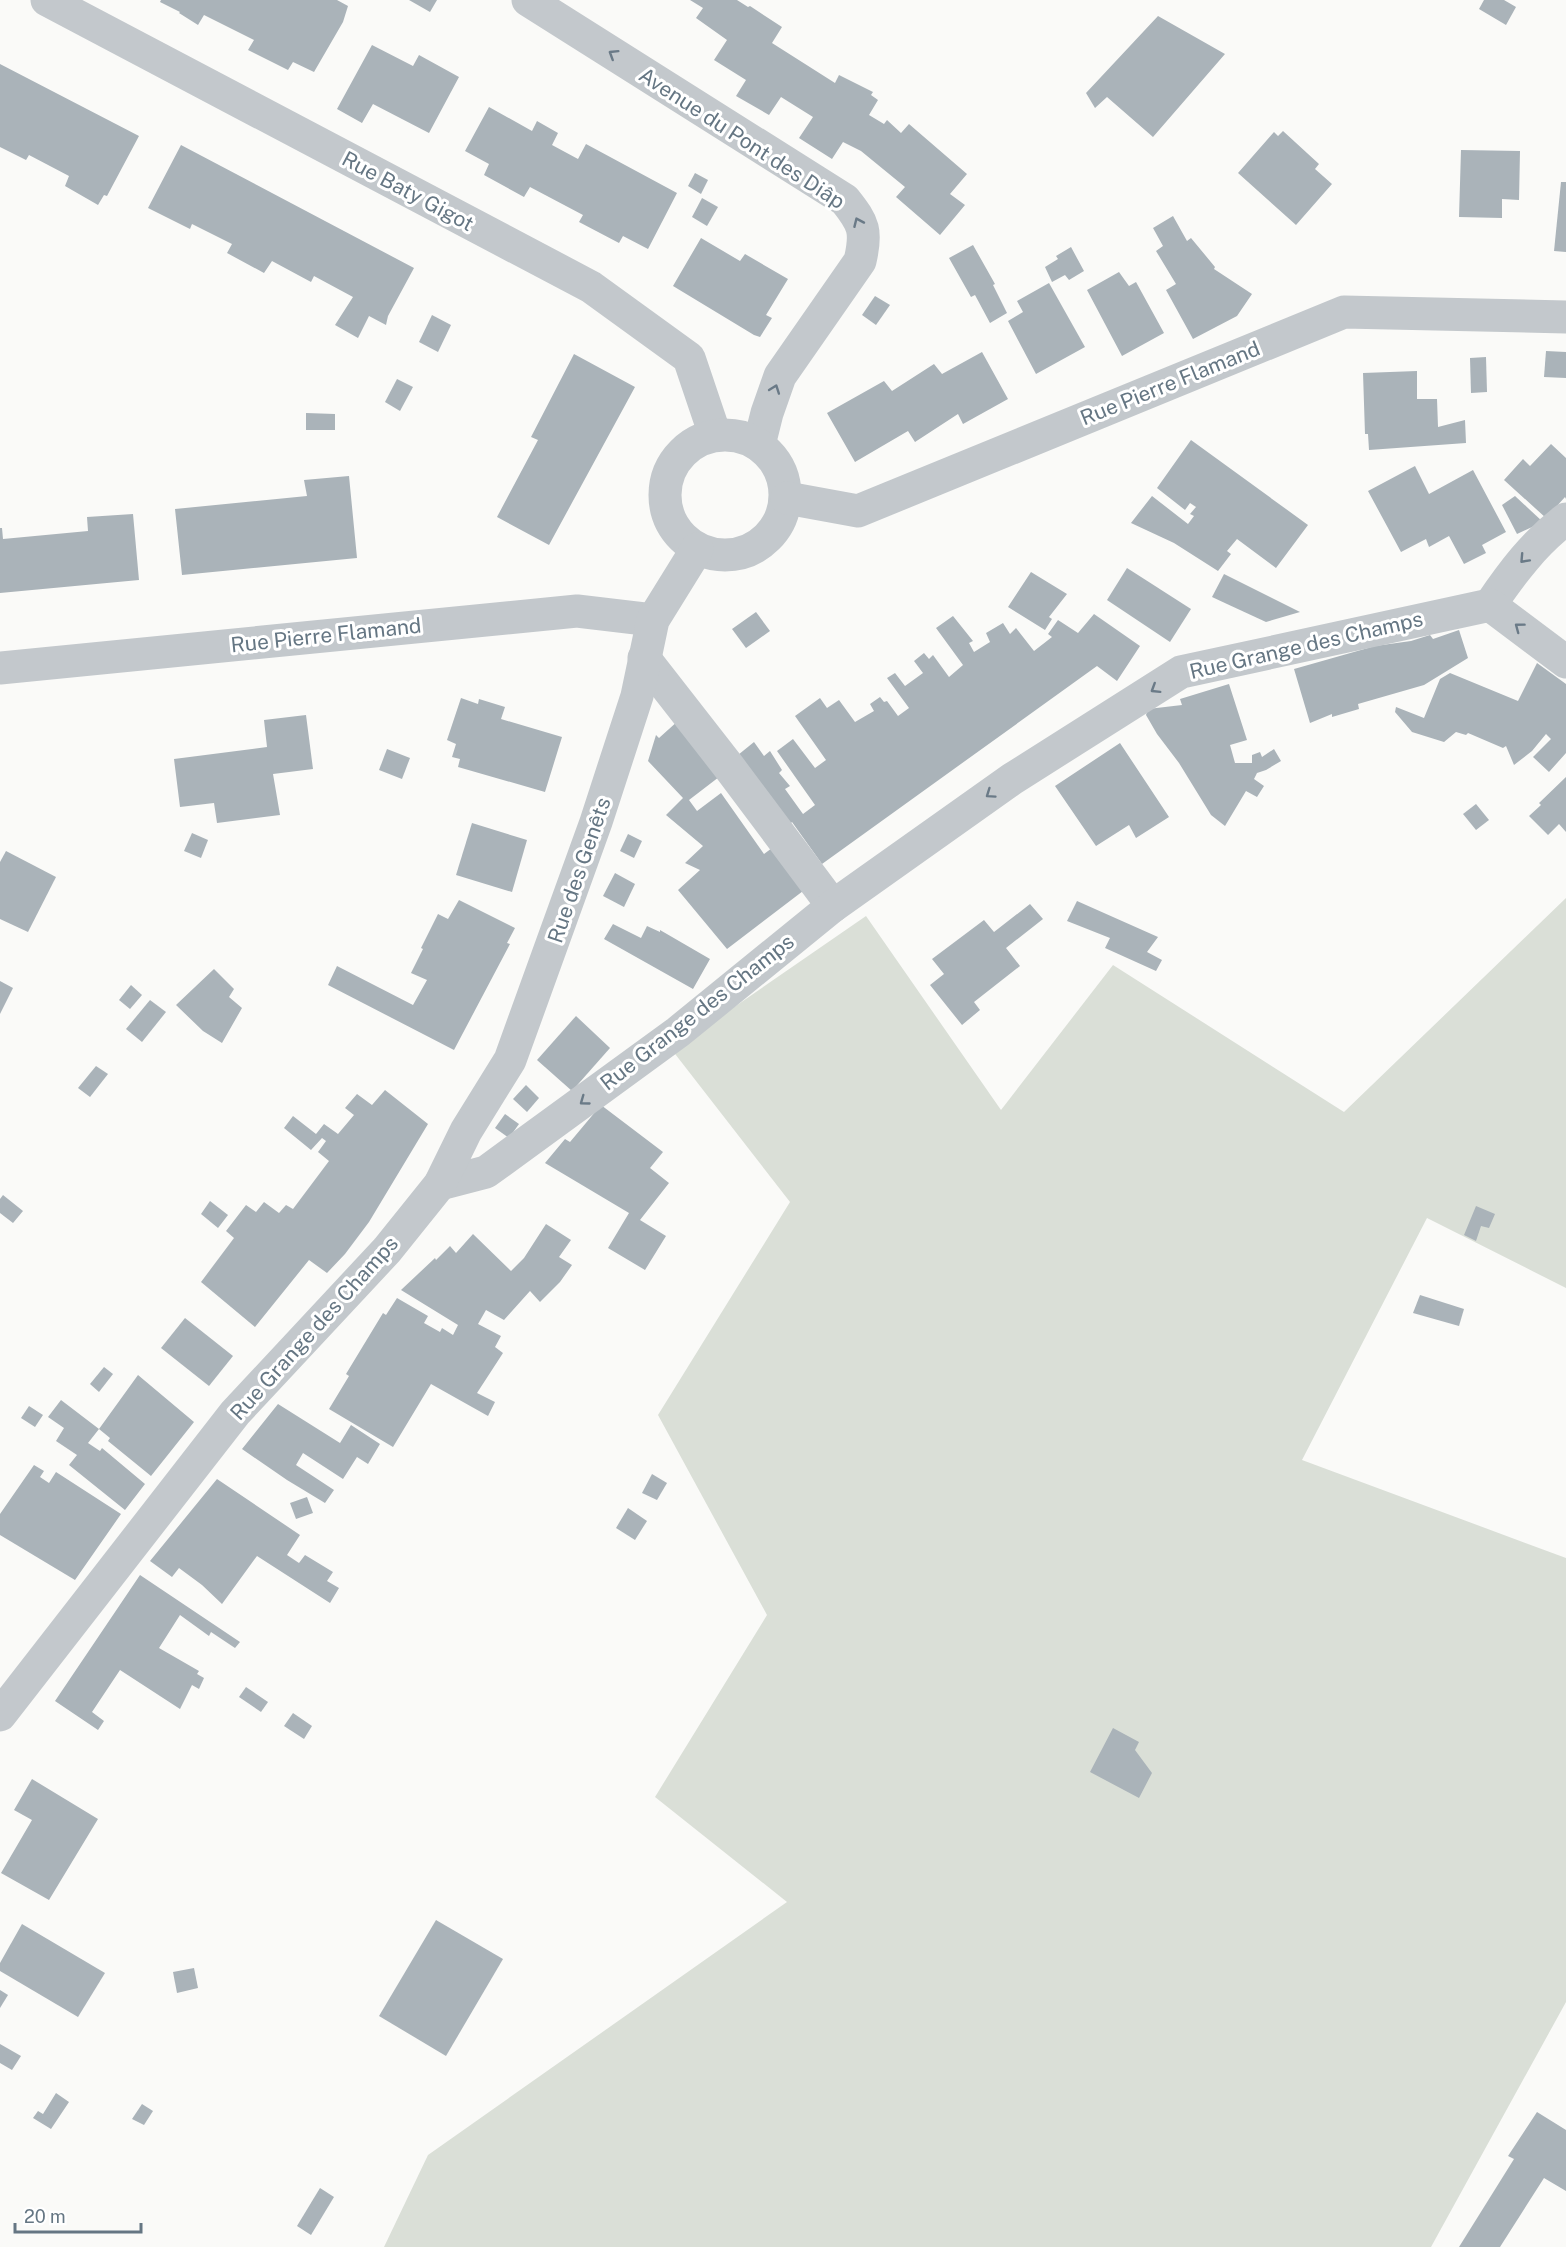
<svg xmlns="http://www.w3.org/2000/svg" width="1566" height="2247" viewBox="0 0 1566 2247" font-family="'Public Sans',sans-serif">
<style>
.green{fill:#dadfd7}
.building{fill:#aab3b9}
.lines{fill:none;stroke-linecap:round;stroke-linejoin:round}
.minor{stroke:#c3c8cc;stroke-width:33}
.oneway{stroke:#6a7a87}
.labels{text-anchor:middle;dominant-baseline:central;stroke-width:6;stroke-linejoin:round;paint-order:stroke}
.street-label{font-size:21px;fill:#657683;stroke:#fff}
</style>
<rect width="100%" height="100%" fill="#fafaf8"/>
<polygon class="green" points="1566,898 1566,1288 1427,1218 1302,1460 1566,1558 1566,2002 1431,2247 384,2247 428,2155 787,1902 655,1797 767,1615 658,1415 790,1202 672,1050 866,916 1001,1110 1113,965 1344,1112"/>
<g class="building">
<polygon points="161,0 337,0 348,6 343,22 314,72 293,62 288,70 248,50 254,40 204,15 198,25 179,13 180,12 160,2"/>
<polygon points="409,0 437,0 430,12"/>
<polygon points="690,0 737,0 748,7 750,6 782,27 772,43 835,83 839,75 873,92 871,95 878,100 869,115 884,124 887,120 901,133 909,124 967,174 950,194 965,205 940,235 896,197 905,187 861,151 843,142 832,159 799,138 813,117 781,97 769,115 736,96 746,80 714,60 727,40 696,18 703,8"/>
<polygon points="1484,0 1504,0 1516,7 1506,25 1479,9"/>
<polygon points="1158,16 1225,54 1153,137 1107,97 1095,108 1086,93"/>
<polygon points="372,45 413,66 419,55 459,77 429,133 373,104 362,123 337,109"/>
<polygon points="0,64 139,136 107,196 104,195 98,205 65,186 69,176 29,155 26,160 0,147"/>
<polygon points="489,107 532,131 537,121 558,133 552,145 578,159 586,144 677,193 648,249 623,236 619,243 579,222 583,215 530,187 524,197 484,175 489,164 465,151"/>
<polygon points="1283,131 1319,164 1315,169 1332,184 1296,225 1238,173 1274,132 1278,136"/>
<polygon points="181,145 414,268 388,316 386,325 369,316 358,338 335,325 353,297 314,276 311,282 272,261 264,273 227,253 232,244 192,224 190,229 148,208"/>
<polygon points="1461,150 1520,151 1519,200 1502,199 1502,218 1459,217"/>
<polygon points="695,173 708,180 701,194 688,186"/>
<polygon points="1561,182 1566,182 1566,252 1554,251"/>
<polygon points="702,198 718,207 707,226 692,217"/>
<polygon points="1173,216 1187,241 1191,238 1215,267 1214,269 1252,294 1237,316 1193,339 1166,290 1176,284 1156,251 1163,246 1153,228"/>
<polygon points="701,238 740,261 745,254 788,279 766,315 772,318 760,337 754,335 673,286"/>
<polygon points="973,245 995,284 993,285 1007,313 990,323 975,295 971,297 949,258"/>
<polygon points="1071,247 1084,271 1069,280 1065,275 1052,282 1045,267 1058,259 1056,256"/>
<polygon points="1119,272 1129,286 1136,282 1164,333 1122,356 1087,290"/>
<polygon points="1049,283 1085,347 1036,374 1008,321 1023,312 1017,301"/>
<polygon points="875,296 890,305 876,325 862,315"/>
<polygon points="432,315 451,325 438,352 419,342"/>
<polygon points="1546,351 1566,352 1566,378 1544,377"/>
<polygon points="982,352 1008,399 963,424 958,414 915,442 908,431 855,462 827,413 884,381 892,391 934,364 942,374"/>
<polygon points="574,354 635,387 549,545 497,517 538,440 531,437"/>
<polygon points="1486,357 1487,392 1471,393 1470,358"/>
<polygon points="1417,371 1417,399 1437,399 1438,427 1465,420 1466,443 1369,450 1368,434 1365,434 1363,373"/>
<polygon points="397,379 413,387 400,411 385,402"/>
<polygon points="306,413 335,414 335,430 306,430"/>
<polygon points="1191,440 1308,525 1276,568 1237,539 1227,551 1231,554 1218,571 1174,543 1131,523 1152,496 1188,524 1194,516 1190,514 1196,507 1190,503 1185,510 1157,488"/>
<polygon points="1551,444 1566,458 1566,499 1565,497 1546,518 1504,480 1523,459 1530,466"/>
<polygon points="1415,466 1429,494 1473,470 1506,532 1482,545 1486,553 1464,564 1449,536 1429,547 1426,539 1401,552 1368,491"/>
<polygon points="349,476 357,558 182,575 175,509 307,496 304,480"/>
<polygon points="1515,496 1543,522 1517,534 1502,505"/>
<polygon points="133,514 139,580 0,593 0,528 2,528 3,539 88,531 87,517"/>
<polygon points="1127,568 1191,609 1170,642 1107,600"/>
<polygon points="1031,572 1067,594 1049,617 1052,619 1045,630 1008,607"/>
<polygon points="1224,574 1300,612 1266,622 1227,604 1212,597"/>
<polygon points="756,612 770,631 746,648 732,629"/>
<polygon points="1094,614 1140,646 1117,681 1097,666 822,864 792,822 789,825 738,755 754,742 764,756 770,751 782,770 779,773 790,786 785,789 803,814 815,805 777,751 793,739 815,768 826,760 795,716 820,698 827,708 839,700 855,722 874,711 870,704 880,697 884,702 887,701 898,716 909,708 887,678 895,673 905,686 923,673 914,661 924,653 929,659 933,655 949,677 963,665 936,628 953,616 973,641 969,643 974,652 990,642 986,633 1003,623 1010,634 1016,628 1034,651 1052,637 1048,634 1058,620 1078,633"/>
<polygon points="1459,630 1468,658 1424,685 1358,704 1359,709 1332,717 1332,714 1310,723 1294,669 1375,646 1411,641 1430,635 1433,639"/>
<polygon points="1537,663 1566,684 1566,753 1549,772 1533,757 1551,739 1546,734 1532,751 1514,765 1506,746 1503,748 1468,733 1466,735 1456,732 1444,742 1412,732 1395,712 1396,707 1424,718 1440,679 1450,673 1518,701"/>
<polygon points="1229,684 1247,740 1230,745 1235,763 1252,763 1252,755 1260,752 1262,757 1274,749 1281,761 1266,770 1257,773 1254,779 1264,786 1257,797 1246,791 1225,826 1211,815 1179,763 1157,734 1146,715 1148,709 1182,705 1180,699"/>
<polygon points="461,698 478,704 479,699 505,707 501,719 562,737 545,792 458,767 460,759 452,757 456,744 447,740"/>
<polygon points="306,715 313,769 273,774 280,815 217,823 214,803 180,807 174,759 267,747 264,720"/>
<polygon points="679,720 719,777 689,800 697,811 721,793 764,854 772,848 803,891 727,949 678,890 700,870 685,863 703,846 666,815 683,798 648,761 656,735 659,738"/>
<polygon points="1120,743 1169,817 1136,838 1129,825 1096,846 1055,786"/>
<polygon points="387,749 410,758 402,779 379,770"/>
<polygon points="1566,777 1566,832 1559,824 1548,835 1529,816 1541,805 1539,803"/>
<polygon points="1476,804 1489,820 1476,830 1463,814"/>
<polygon points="472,823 527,840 512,892 456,875"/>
<polygon points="192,833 208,840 201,858 184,851"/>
<polygon points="628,834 642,841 634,858 620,851"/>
<polygon points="6,851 56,877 28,932 0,919 0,862"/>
<polygon points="615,873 635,884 624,907 603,896"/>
<polygon points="459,900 515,928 507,943 510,944 454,1050 328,985 337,966 413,1005 427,980 411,973 423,949 421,948 438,914 448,919"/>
<polygon points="1077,901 1158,937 1147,952 1162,960 1156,971 1105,948 1110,938 1067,921"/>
<polygon points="1030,904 1043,919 1006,948 1020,966 974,1002 980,1010 962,1025 930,985 944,974 932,959 984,920 994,932"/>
<polygon points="613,924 641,938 647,926 660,932 660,930 710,959 693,989 604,939"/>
<polygon points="214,969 234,989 229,997 242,1008 222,1043 203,1031 176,1005"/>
<polygon points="0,981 13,988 0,1014"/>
<polygon points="131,985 142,995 130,1009 119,1000"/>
<polygon points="150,1000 166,1012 142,1042 126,1029"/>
<polygon points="576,1016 610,1048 572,1091 537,1060"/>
<polygon points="96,1066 108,1074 90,1097 78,1088"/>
<polygon points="526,1085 539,1098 527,1112 513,1099"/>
<polygon points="385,1090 428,1124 369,1222 345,1254 327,1273 309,1260 255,1327 201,1282 234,1238 226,1231 246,1205 256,1212 264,1202 279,1213 286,1205 293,1209 329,1161 318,1152 326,1141 322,1138 311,1150 284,1128 293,1116 316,1134 324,1124 338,1134 354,1115 345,1108 357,1094 372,1105"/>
<polygon points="601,1105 663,1152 650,1168 669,1183 640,1220 666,1236 645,1270 608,1248 629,1213 545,1163 565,1139 570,1142"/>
<polygon points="505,1114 519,1124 509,1138 495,1128"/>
<polygon points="3,1195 23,1211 13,1223 0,1213 0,1199"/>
<polygon points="210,1201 228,1215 218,1228 201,1214"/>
<polygon points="1476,1206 1495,1214 1489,1228 1481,1226 1476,1241 1464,1235"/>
<polygon points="546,1224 571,1240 559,1257 572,1265 560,1282 540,1302 530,1291 504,1320 486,1310 478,1324 501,1336 495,1347 503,1353 477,1393 495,1402 488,1416 431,1384 393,1447 329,1409 349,1376 346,1374 383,1313 386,1315 397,1298 428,1316 424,1323 440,1332 442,1328 453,1335 458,1325 401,1290 435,1258 436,1260 450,1246 456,1253 473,1234 511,1271 524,1258"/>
<polygon points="1420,1295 1464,1309 1459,1326 1413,1313"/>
<polygon points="185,1318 233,1356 209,1386 161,1348"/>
<polygon points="104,1367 113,1374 99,1392 90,1384"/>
<polygon points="138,1375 194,1422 151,1476 108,1441 110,1438 99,1429"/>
<polygon points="61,1400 99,1429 88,1443 100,1451 102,1448 145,1484 125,1510 69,1465 77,1455 56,1441 64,1428 48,1417"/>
<polygon points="278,1404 340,1443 351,1425 380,1444 368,1464 357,1457 343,1479 303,1453 296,1465 334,1490 325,1503 287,1480 242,1449"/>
<polygon points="29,1406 43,1415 35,1427 21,1418"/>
<polygon points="34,1465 44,1471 40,1477 49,1483 56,1472 121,1514 75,1580 0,1535 0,1514"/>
<polygon points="652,1474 667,1483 657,1500 642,1493"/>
<polygon points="217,1479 300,1535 287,1555 299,1563 305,1555 333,1572 327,1581 339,1588 330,1603 257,1556 222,1604 202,1585 179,1568 172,1577 150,1561"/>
<polygon points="307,1497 313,1513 296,1519 290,1503"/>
<polygon points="628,1508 647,1521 635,1540 616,1528"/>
<polygon points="140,1575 240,1642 235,1648 211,1632 209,1636 180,1615 159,1648 199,1671 197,1674 204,1678 199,1689 192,1685 180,1709 120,1670 92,1712 104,1721 98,1730 55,1701"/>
<polygon points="246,1687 268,1702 261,1712 239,1697"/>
<polygon points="293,1713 312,1726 304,1739 284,1726"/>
<polygon points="1113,1728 1139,1742 1135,1750 1152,1773 1139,1798 1090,1772"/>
<polygon points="32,1779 98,1819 49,1900 1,1873 32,1820 14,1810"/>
<polygon points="436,1920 503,1959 446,2056 379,2016"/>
<polygon points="22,1924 105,1973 78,2017 0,1971 0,1963"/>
<polygon points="194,1968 198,1988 177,1993 173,1972"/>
<polygon points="0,1990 8,1995 0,2008"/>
<polygon points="0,2044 21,2056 12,2070 0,2063"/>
<polygon points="56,2093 69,2102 51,2129 33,2118 38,2111 43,2114"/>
<polygon points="142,2104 153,2111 144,2125 132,2119"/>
<polygon points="1537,2112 1566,2130 1566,2191 1544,2178 1500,2247 1459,2247 1514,2159 1508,2156"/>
<polygon points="320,2188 334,2197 311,2235 297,2226"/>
</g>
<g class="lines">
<g class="minor">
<polyline points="47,0 591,287 689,358 715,435"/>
<path d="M528 0 845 200C864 224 867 231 860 261L780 376 767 413 759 445"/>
<circle cx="725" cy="495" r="60"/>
<polyline points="787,498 858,511 1344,312 1566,317"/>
<path d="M1490 605C1512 573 1534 543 1566 519"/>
<polyline points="644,658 729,767 833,906"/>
<polyline points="0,668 577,611 653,620"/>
<polyline points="440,1184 486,1172 678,1032 833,906 1012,779 1181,672 1490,605 1566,662"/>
<polyline points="0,1715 235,1413 387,1250 440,1184 466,1131 510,1060 596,822 637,696 653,620 697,549"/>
</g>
</g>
<defs><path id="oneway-chevron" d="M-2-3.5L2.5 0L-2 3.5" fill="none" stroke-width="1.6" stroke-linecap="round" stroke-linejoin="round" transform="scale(1.5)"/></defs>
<g class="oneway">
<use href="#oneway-chevron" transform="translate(613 54) rotate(-148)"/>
<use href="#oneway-chevron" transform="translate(858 222) rotate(-114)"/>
<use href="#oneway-chevron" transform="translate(775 389) rotate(-70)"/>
<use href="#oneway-chevron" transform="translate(1524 559) rotate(133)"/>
<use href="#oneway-chevron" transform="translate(1519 627) rotate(-143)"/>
<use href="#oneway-chevron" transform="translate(1155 689) rotate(148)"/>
<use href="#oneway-chevron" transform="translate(990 794) rotate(145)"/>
<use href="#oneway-chevron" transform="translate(584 1101) rotate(144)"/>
</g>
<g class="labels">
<g class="street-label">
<text transform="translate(742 138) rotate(33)">Avenue du Pont des Diâp</text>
<text transform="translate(408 191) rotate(28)">Rue Baty Gigot</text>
<text transform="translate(1170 383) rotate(-22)">Rue Pierre Flamand</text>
<text transform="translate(326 635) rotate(-6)">Rue Pierre Flamand</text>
<text transform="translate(1306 645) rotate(-13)">Rue Grange des Champs</text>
<text transform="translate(579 870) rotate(-71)">Rue des Genêts</text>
<text transform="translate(697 1012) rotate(-38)">Rue Grange des Champs</text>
<text transform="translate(314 1328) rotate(-48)">Rue Grange des Champs</text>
</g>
</g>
<path d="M15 2223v9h126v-9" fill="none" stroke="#657683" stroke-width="3"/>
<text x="24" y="2223" font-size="18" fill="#657683" stroke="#ffffff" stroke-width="4.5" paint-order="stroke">20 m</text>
</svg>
